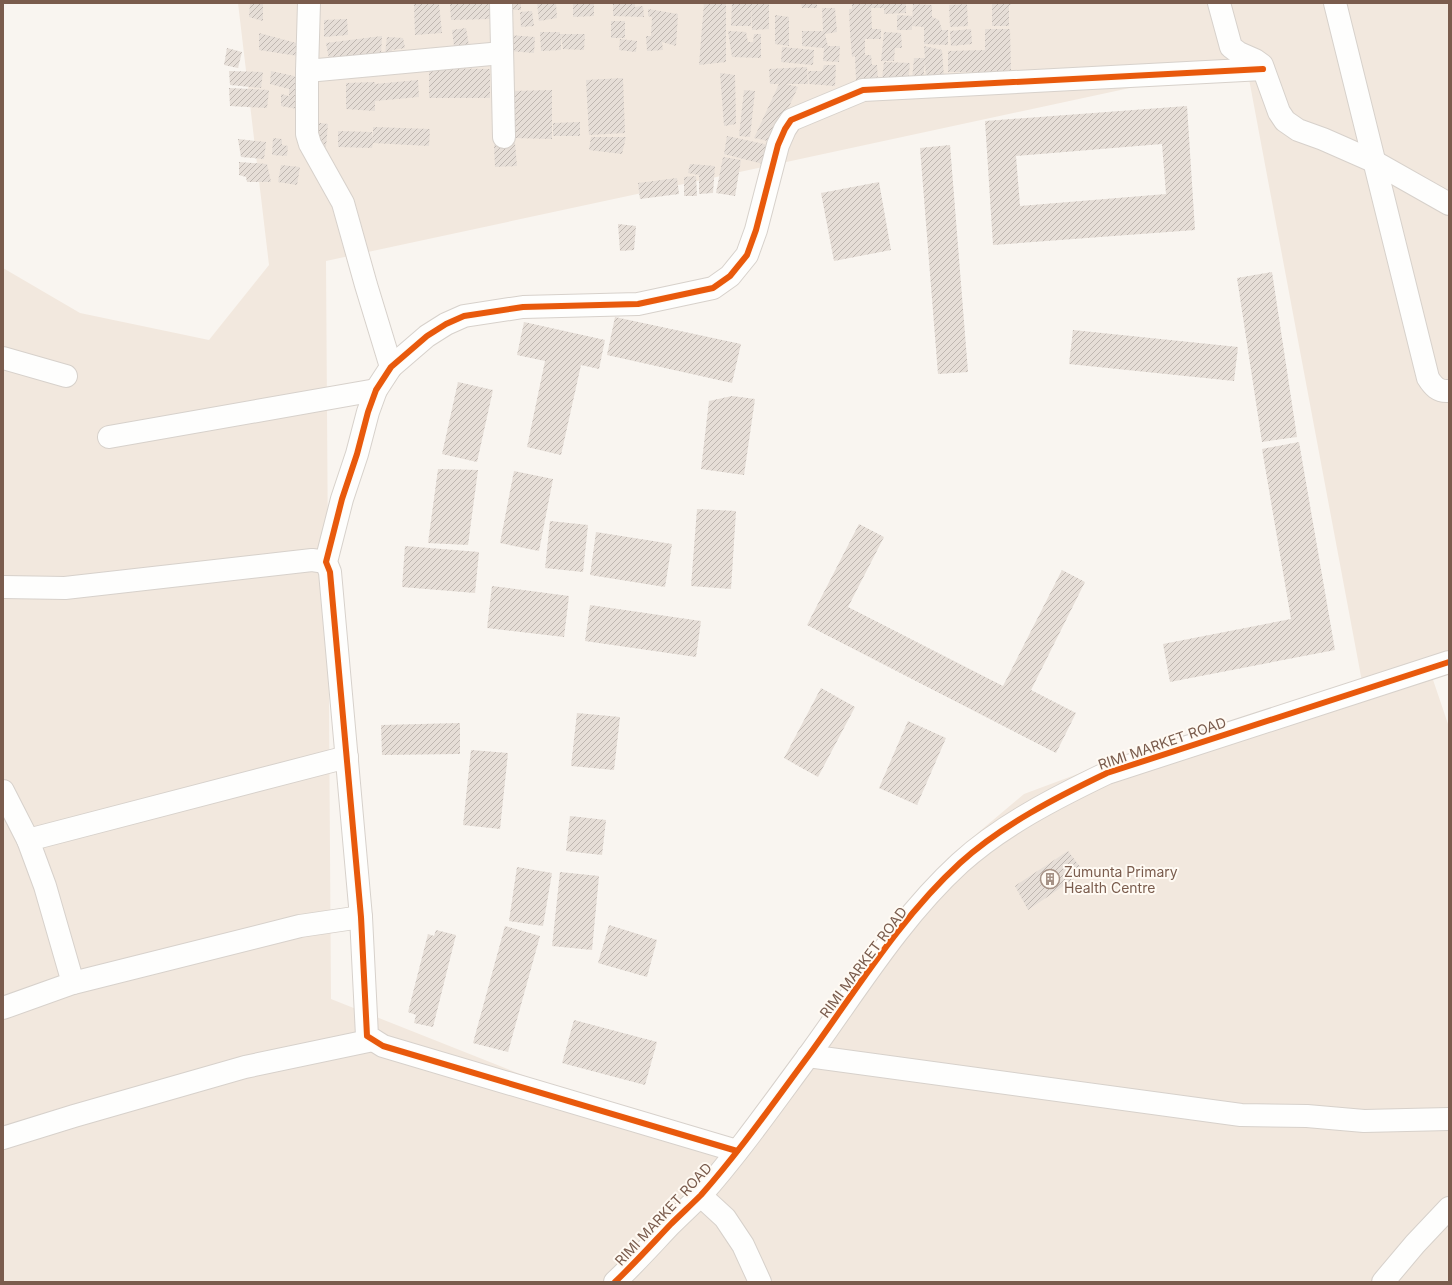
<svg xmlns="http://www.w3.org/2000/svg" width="1452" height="1285" viewBox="0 0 1452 1285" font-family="Inter,sans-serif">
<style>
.residential{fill:#f2e8de;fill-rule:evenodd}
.building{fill:url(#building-hatch);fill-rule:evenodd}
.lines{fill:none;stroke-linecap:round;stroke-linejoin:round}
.minor-casing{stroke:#d7d1cb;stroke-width:24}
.tertiary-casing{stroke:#d7d1cb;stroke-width:24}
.minor{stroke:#fefefd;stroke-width:22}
.tertiary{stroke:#fefefd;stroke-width:22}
.cycleway-casing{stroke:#fffaf3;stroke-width:8}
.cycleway{stroke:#e8590c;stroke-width:6}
.labels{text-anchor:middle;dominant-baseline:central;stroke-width:4;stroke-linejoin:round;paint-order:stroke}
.street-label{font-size:14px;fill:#7a5c4d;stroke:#fffaf3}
.poi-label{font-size:14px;fill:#7a5c4d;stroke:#fffaf3;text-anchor:start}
</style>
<defs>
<pattern id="building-hatch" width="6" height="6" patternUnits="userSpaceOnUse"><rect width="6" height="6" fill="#e6ded7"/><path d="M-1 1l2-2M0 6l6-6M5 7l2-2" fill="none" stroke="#bfb7b1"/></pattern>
</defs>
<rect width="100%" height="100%" fill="#f9f5f0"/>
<path class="residential" d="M238 3H1449V656L1427 662 1449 727V1282H3V268L80 313 209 340 269 265ZM1246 63 1363 687 1115 760 1024 794 948 858 776 1098 719 1153 331 999 326 261Z"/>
<g class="building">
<polygon points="250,3 263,3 263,21 249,17"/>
<polygon points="450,3 490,3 490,19 451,20"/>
<rect x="508" y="3" width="13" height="7"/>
<polygon points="537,3 556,3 557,18 539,21"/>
<polygon points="573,3 594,3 594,16 573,17"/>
<polygon points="613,3 635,3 635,7 643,6 644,17 613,16"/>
<polygon points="704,3 726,3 726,62 699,65"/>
<polygon points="732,3 751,3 751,26 731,26"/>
<polygon points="751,3 769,3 769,29 752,30"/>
<polygon points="801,3 817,3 817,8 802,8"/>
<polygon points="852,3 906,3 906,13 884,14 884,8 871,8 872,29 881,29 881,39 865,39 865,55 871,55 872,65 877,65 878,81 856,80 855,56 852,57 850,32 849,9 852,9"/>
<polygon points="986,3 1011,3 1011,5 1009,5 1009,26 992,26 992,4 986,4"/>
<polygon points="414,4 439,4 442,33 415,35"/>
<polygon points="913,4 932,5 932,17 939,20 942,30 948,30 948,45 924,44 924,27 912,26"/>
<polygon points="967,4 968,26 950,27 949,5"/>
<polygon points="822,8 835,8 837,32 825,34 828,46 840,46 839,62 823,61 824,48 802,46 802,31 823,31"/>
<polygon points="648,9 678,14 676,46 662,42 663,50 647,51 646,36 651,36 652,17 648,16"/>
<polygon points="532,11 534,26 521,27 520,12"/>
<polygon points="775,15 789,17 789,46 775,44"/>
<polygon points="897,15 912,16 912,30 897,30"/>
<polygon points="347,19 348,35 324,37 324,20"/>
<rect x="611" y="21" width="14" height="17"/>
<polygon points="466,28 470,52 455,54 452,30"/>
<polygon points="971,29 972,44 951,46 950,31"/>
<polygon points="985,29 1010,29 1011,72 948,72 948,51 985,50"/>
<polygon points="728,31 746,32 748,42 753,42 754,34 761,34 761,58 732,57"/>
<polygon points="540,32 560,32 560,34 585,34 584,50 563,49 561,35 561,50 541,51"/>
<polygon points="884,32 901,33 902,48 895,48 894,61 881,61"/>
<polygon points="259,33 300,44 298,56 259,50"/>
<polygon points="509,35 535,37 534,53 509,51"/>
<polygon points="382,36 381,54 329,59 326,43"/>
<polygon points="387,37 403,38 405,48 392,50 391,56 385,54"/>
<polygon points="620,39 637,41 636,52 619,50"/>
<polygon points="924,46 942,50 944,77 926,78 925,62 923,81 912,80 914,58 925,58"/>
<polygon points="782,47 814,50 813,65 781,62"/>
<polygon points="227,48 242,52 238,68 224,65"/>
<polygon points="884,62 910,63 908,81 882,79"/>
<polygon points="824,65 836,65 835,86 809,84 808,71 822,71"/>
<polygon points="807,67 808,84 786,84 798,87 773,142 754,138 779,84 770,84 769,69"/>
<polygon points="429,68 490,69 490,98 429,98"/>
<polygon points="229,71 263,72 261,88 230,85"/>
<polygon points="271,71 303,78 303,110 281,106 281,94 289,96 289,89 270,84"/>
<polygon points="720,73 735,75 736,124 724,126"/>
<polygon points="623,78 625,133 589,135 586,80"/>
<polygon points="418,80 419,97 375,101 375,111 346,109 346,83 375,82 375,84"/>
<polygon points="229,88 269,90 267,108 230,106"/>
<polygon points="552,90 552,139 514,138 512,91"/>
<polygon points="744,90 755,91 750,137 739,136"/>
<path d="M1187 106 1195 230 993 245 985 121ZM1162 144 1166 194 1020 206 1016 156Z"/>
<polygon points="313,122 328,124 326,147 312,145"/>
<polygon points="580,122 580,136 553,136 553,123"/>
<polygon points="373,127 430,129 429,146 373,143 372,148 338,147 338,131 372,132 373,140"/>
<polygon points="727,136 768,145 763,164 724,154"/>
<polygon points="591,137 626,137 622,154 589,150"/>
<polygon points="273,138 282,139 282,145 288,146 287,156 272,155"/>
<polygon points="238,139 266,142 264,159 241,157"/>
<polygon points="515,143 517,166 495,167 494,145"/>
<polygon points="950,145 968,372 938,374 920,148"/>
<polygon points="723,157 741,160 735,196 716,193"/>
<polygon points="239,162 267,164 271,182 247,182 246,177 239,175"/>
<polygon points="690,164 715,166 713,193 699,194 699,175 688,173"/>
<polygon points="281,165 300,167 297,185 278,182"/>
<polygon points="696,176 697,196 684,196 684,177"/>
<polygon points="677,178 679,194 640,199 638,183"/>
<polygon points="879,182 891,250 834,261 821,193"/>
<polygon points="618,224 636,226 634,250 620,251"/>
<polygon points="1272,272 1297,437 1262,442 1237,278"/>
<polygon points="615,317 741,344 732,383 607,355"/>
<polygon points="524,322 605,340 599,369 581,365 561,455 527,447 545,361 517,355"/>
<polygon points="1073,330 1238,347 1234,381 1069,364"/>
<polygon points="458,382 493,390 477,462 442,454"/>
<polygon points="732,396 755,399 744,475 701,469 709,401"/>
<polygon points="1299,442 1335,650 1170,682 1163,644 1291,619 1262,449"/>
<polygon points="438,469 478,470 468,545 428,543"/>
<polygon points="514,471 553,479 539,551 500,543"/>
<polygon points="697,509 736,511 731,589 691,586"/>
<polygon points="550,521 588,525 583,572 545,568"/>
<polygon points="859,524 884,537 848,607 1003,686 1062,570 1085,582 1031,690 1076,713 1056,753 807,625"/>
<polygon points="596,532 672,544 665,587 590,575"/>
<polygon points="405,546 479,552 475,593 402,587"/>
<polygon points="492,586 569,596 564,637 487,628"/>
<polygon points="590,605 701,621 696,657 585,641"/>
<polygon points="821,688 855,707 818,777 784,758"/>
<polygon points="577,713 620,717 614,770 571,766"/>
<polygon points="908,721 946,738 917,805 879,788"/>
<polygon points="460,723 460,754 382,755 381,725"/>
<polygon points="471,750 508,753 500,829 463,825"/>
<polygon points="570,816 606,820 602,855 566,851"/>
<polygon points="1068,851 1084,872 1028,910 1015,886"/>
<polygon points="517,867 552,873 543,926 509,921"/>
<polygon points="560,872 599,876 592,950 552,946"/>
<polygon points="609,925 657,940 647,977 598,963"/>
<polygon points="505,926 540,936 508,1052 473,1043"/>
<polygon points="436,930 456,935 433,1027 414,1023 416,1015 408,1012 428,934 434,936"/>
<polygon points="574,1020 657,1042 645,1085 562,1063"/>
</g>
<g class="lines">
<defs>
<g id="minor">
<polyline points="309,3 307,71 307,134 310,144 343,203 366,285 391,367"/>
<polyline points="501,3 504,137"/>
<polyline points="1219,3 1231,47 1239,53 1255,60 1262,65 1279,112 1285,121 1298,130 1323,139 1373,161 1449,204"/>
<path d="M1335 3 1428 378C1433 386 1438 392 1449 391"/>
<polyline points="307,71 502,53"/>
<polyline points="3,358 66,376"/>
<polyline points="109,437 376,390"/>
<polyline points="3,587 65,588 312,560 326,562"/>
<polyline points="3,791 28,840 45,886 73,983"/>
<polyline points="28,840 347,757"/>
<polyline points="3,1008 73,983 300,926 361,917"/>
<polyline points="808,1056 1241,1115 1307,1116 1364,1121 1449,1119"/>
<polyline points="3,1138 74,1116 245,1067 373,1040"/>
<polyline points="737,1151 383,1046 367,1036 361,917 330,572 326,562 342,499 357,454 368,412 376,390 391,367 427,336 446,324 464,316 523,307 638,304 713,288 730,276 747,255 756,230 778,145 785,129 791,120 863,90 1263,69"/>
<polyline points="700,1195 725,1218 743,1245 760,1282"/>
<polyline points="1383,1282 1415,1244 1449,1208"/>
</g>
<path id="tertiary" d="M615 1282C634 1264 652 1244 670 1225 680 1215 691 1205 701 1195 740 1151 774 1102 809 1055 857 989 900 918 960 863 1002 825 1057 797 1107 773L1449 662"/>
</defs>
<use href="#minor" class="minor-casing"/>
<use href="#tertiary" class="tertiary-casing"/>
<use href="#minor" class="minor"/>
<use href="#tertiary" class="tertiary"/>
<defs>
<g id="cycleway">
<polyline points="737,1151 383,1046 367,1036 361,917 330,572 326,562 342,499 357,454 368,412 376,390 391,367 427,336 446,324 464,316 523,307 638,304 713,288 730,276 747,255 756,230 778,145 785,129 791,120 863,90 1263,69"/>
<path d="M615 1282C634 1264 652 1244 670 1225 680 1215 691 1205 701 1195 740 1151 774 1102 809 1055 857 989 900 918 960 863 1002 825 1057 797 1107 773L1449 662"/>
</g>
</defs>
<use href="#cycleway" class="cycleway-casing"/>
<use href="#cycleway" class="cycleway"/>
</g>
<defs>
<symbol id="building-ring" viewBox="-11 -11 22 22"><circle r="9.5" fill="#fffaf3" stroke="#a69286" stroke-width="1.5"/><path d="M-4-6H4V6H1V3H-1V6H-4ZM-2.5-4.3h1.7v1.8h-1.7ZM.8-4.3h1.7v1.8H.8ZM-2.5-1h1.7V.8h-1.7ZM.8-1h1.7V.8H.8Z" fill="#a69286"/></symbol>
</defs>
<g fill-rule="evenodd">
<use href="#building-ring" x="1039" y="868" width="22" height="22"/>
</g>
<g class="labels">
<g class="street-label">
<text transform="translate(1162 743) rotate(-19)">RIMI MARKET ROAD</text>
<text transform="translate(863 962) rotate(-53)">RIMI MARKET ROAD</text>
<text transform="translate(663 1214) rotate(-47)">RIMI MARKET ROAD</text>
</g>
<g class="poi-label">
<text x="1064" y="871">Zumunta Primary<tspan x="1064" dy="16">Health Centre</tspan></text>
</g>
</g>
<rect width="1452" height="1285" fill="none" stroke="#7a5c4d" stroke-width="8"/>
</svg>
